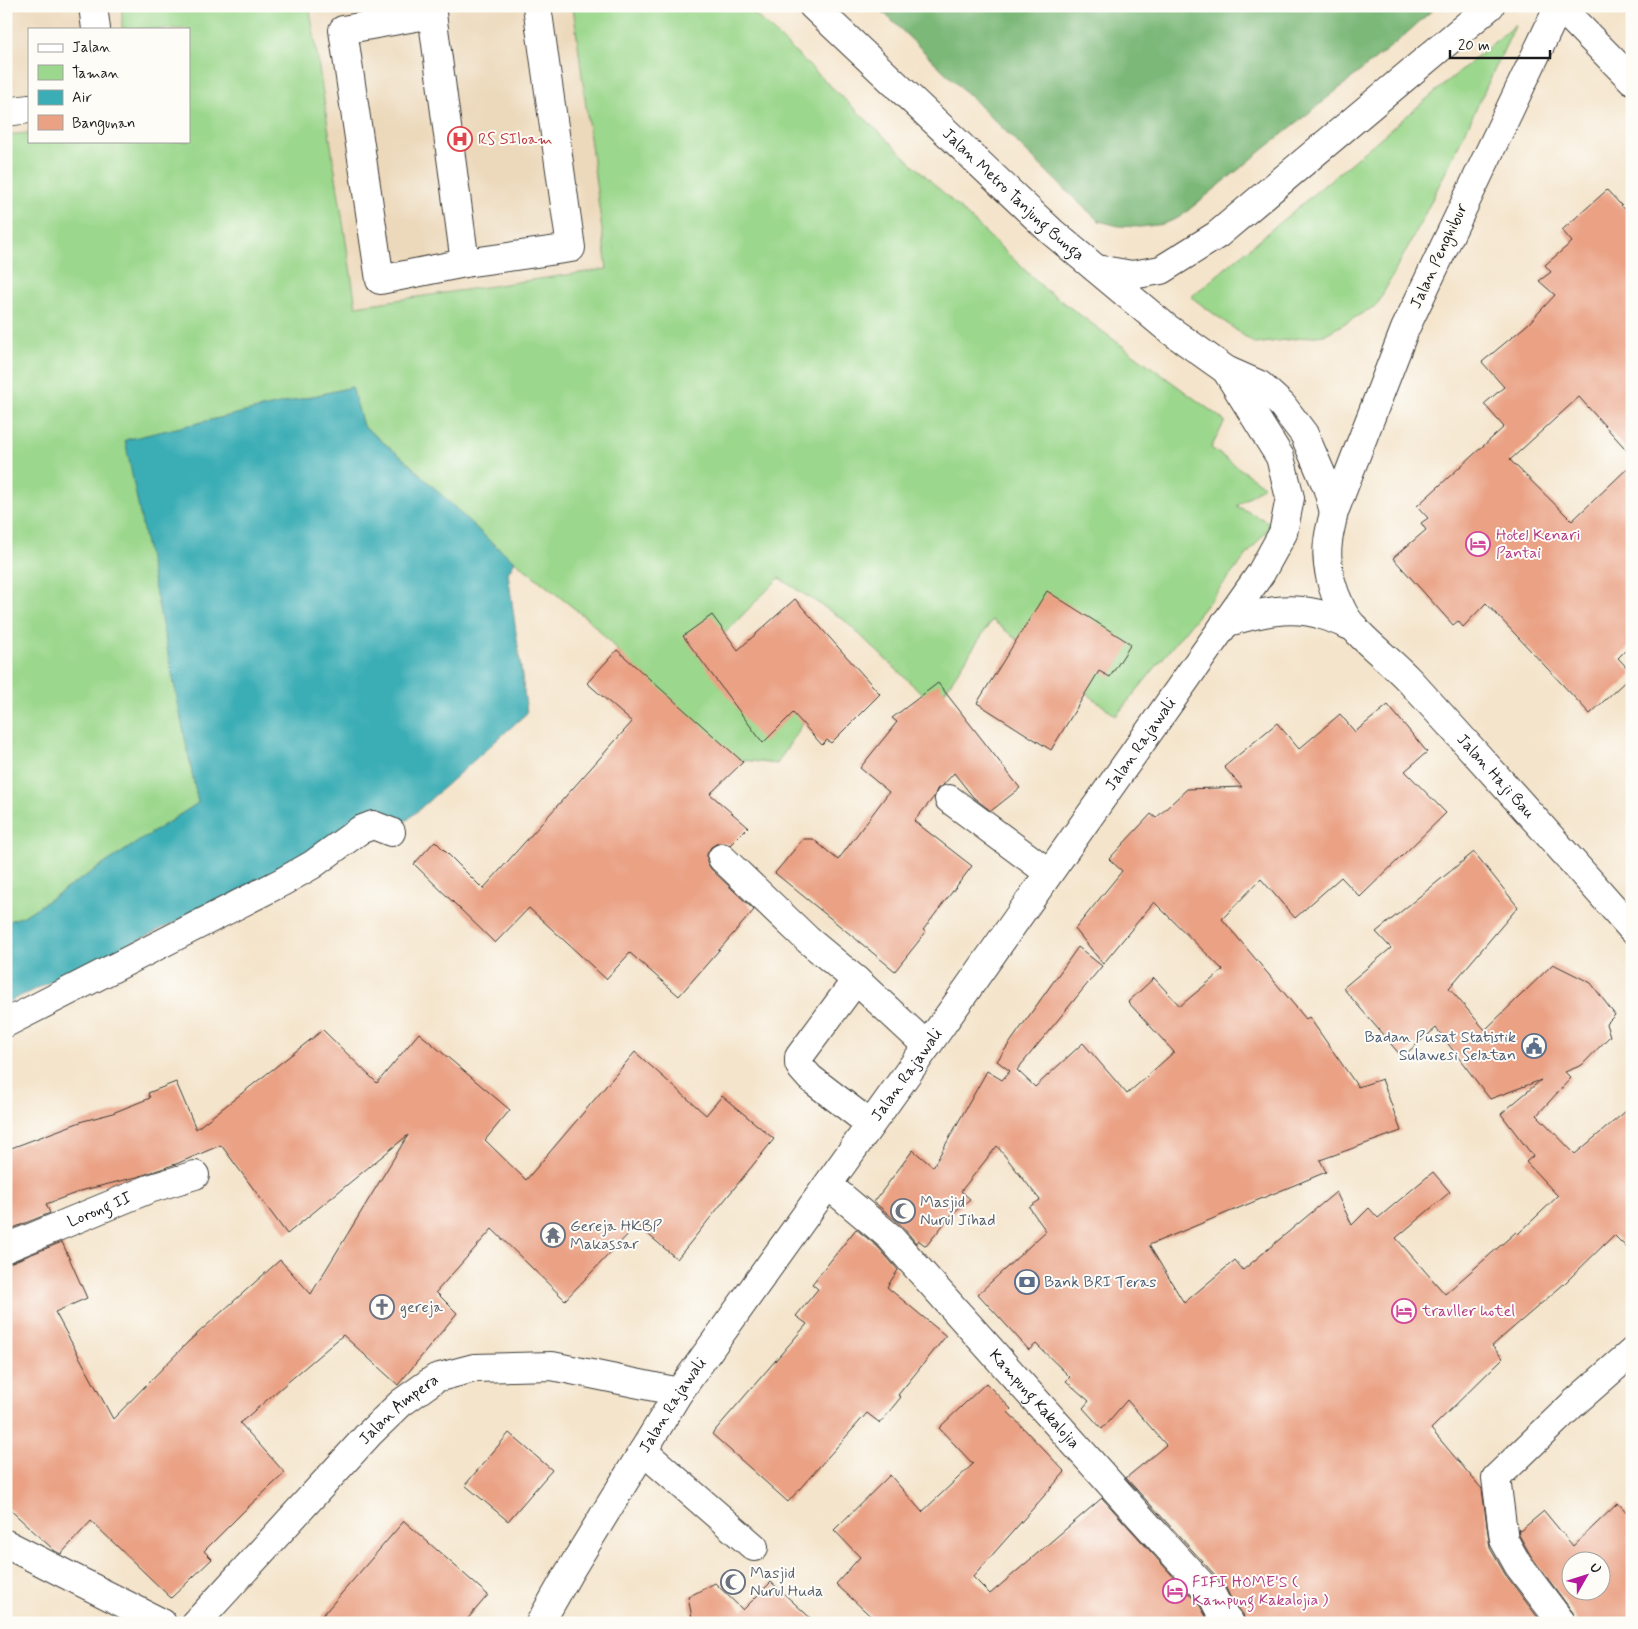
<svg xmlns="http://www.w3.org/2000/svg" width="1638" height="1629" viewBox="0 0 1638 1629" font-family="Mynerve,sans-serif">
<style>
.built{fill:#ecd8ba}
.green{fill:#9bd78c;stroke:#5c7a54}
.forest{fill:#7cb878;stroke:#4c6a4a}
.water{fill:#3badb5;stroke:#2c6468}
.building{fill:#eaa184;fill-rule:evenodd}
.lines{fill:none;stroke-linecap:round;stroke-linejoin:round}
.minor-casing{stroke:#3c3a36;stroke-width:30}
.major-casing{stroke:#3c3a36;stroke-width:30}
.minor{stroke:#fff;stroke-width:28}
.major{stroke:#fff;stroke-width:28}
.labels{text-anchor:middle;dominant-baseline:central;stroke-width:4;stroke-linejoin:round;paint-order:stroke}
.health-label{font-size:16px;fill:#be3a42;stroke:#fdfcf7;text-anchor:start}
.street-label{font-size:16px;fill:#1c1c1c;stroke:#fdfcf7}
.hotel-label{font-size:16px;fill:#b23c85;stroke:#fdfcf7;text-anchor:start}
.service-label{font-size:16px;fill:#4e5e75;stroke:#fdfcf7;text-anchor:end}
.worship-label{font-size:16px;fill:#5b616d;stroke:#fdfcf7;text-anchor:start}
</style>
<rect width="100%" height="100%" fill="#fdfcf7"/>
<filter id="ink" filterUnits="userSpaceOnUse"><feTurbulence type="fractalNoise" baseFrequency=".02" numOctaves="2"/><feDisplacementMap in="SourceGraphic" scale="10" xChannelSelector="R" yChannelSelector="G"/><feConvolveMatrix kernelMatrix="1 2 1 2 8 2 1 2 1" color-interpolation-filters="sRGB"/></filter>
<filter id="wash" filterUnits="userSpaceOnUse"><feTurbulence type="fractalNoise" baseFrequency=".0096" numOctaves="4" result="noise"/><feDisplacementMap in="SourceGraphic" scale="20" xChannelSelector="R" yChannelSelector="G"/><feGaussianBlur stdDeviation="1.12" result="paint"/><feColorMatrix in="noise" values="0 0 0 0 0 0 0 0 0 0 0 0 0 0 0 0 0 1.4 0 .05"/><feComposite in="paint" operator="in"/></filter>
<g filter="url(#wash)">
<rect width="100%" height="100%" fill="#f4e4cb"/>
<g class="built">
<polygon points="6,6 122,6 122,29 29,29 29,133 6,135"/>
<polygon points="333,6 573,6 608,269 356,306 310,9"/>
</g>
<g class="green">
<polygon points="122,6 333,6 310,10 356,306 607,269 573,6 746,6 1046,290 1225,421 1211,448 1264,486 1237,506 1272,524 1116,716 992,620 935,706 844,620 779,578 718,640 808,715 777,764 717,757 590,621 492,543 404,459 363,426 352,387 126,440 198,803 24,916 6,922 6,135 29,133 29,141 189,141 189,29 122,29"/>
<polygon points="1516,24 1468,126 1418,228 1377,305 1324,335 1255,344 1191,297"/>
</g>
<polygon class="forest" points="877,6 1437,6 1399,40 1180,217 1164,224 1140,227 1119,226 1099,221 1078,202"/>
<polygon class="water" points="352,387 363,426 404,459 492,543 515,561 508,573 527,713 405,822 370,819 285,870 6,1003 6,922 24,916 198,803 125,440"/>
<g id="blocks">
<g class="building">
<polygon points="1607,190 1632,217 1632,456 1579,397 1510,460 1572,521 1632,464 1632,644 1618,658 1632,673 1632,675 1590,714 1486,603 1463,627 1458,621 1453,625 1393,558 1426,530 1421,523 1428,518 1417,506 1504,427 1484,404 1504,387 1482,362 1528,324 1555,295 1539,281 1551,272 1545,265 1572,242 1562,230"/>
<polygon points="1047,591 1131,644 1110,677 1099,671 1051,750 977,703"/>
<polygon points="795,599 880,694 831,743 827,740 822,745 793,713 763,743 683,636 712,615 738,650"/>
<polygon points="617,650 743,762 710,794 748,827 730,845 725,843 718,843 711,847 707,854 707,862 711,869 754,910 679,996 630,953 606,979 529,908 495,943 414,864 435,841 483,889 632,722 587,683"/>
<polygon points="938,683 1020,788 991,811 973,797 954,773 944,784 937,789 934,797 914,821 972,866 923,930 926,932 895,971 775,873 803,839 813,839 838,860 889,792 860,768 897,722 892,718"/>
<polygon points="1388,705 1427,752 1405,771 1446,813 1360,897 1341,877 1295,918 1261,879 1222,919 1306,1019 1309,1017 1358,1087 1382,1079 1401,1131 1320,1160 1326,1172 1149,1245 1184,1303 1235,1260 1243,1270 1336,1192 1352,1225 1369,1208 1378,1218 1433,1172 1450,1192 1396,1238 1445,1294 1516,1232 1518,1234 1558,1196 1526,1162 1533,1156 1501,1114 1541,1080 1490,1099 1436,1028 1402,1057 1343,988 1391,948 1376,932 1474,852 1518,907 1449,988 1485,1030 1553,964 1591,983 1615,1015 1606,1024 1610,1036 1582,1065 1565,1072 1571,1078 1537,1115 1575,1154 1632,1106 1632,1253 1614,1235 1565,1283 1492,1346 1503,1358 1431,1429 1482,1489 1490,1548 1505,1574 1542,1623 1245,1623 1243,1614 1232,1601 1225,1586 1126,1478 1166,1445 1127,1400 1102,1429 1083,1408 1089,1401 1066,1381 1070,1377 1036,1344 1029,1350 978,1294 1046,1231 1029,1207 1040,1200 997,1146 961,1191 970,1199 953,1213 926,1246 918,1240 916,1243 901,1225 874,1202 913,1150 933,1167 987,1071 1002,1080 1010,1071 997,1061 1078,947 1102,966 1017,1070 1035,1087 1083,1043 1127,1094 1174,1052 1128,1002 1154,978 1180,1006 1223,970 1154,902 1103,964 1075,929 1122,871 1109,859 1151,814 1156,818 1187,789 1242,787 1224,767 1277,723 1299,749 1340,714 1355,732"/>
<polygon points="323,1030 377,1083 419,1033 510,1110 485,1140 526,1180 635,1052 706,1115 722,1096 774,1139 677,1259 637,1225 565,1300 492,1229 436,1292 457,1313 398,1385 343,1335 240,1423 285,1473 246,1509 204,1551 212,1559 171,1598 91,1521 61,1554 55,1551 6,1506 6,1263 12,1262 62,1242 87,1298 55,1312 113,1419 188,1342 280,1260 311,1294 408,1135 287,1234 221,1145 176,1164 137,1177 84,1190 46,1204 50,1213 6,1231 6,1150 83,1121 110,1114 150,1098 148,1093 176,1082 196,1129"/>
<polygon points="856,1229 878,1247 898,1270 887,1287 946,1336 898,1395 901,1397 880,1423 867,1413 788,1502 712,1434 807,1324 796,1316 818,1289 812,1284"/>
<polygon points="986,1383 1011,1409 1008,1412 1065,1472 973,1577 990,1594 1102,1498 1200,1606 1210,1623 878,1623 836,1584 860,1557 834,1530 890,1475 922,1512 973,1464 939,1428"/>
<polygon points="509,1433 552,1470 508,1521 465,1485"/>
<path d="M1618 1503 1632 1518V1623H1577L1574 1614 1531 1556 1519 1535 1518 1529 1520 1531 1544 1511 1573 1546ZM1570 1562H1600V1592H1570Z"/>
<polygon points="404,1521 488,1595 464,1623 316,1623"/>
<polygon points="771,1582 816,1623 693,1623 688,1597 715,1583 743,1610"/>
</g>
</g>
</g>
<g filter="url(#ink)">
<use href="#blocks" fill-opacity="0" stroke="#3c3a36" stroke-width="1"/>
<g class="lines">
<defs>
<g id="minor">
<polyline points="93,6 96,29"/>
<polyline points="431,6 465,263"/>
<polyline points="1559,6 1632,80"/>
<polyline points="432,14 343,30 380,280 465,263 571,248 537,6"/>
<polyline points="6,112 29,109"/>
<polyline points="1097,269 1132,275 1161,270 1217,235 1490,6"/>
<polyline points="949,799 1049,873"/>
<polyline points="722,858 808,940 856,980 927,1046"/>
<polyline points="856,980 799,1057 799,1064 802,1069 810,1078 870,1124"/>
<polyline points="6,1023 282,882 312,865 360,830 373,825 391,832"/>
<path id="s1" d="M828 1185 889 1236 1140 1517 1213 1597 1219 1609 1230 1623"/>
<path id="s2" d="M6 1248 149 1189 195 1175"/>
<polyline points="643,1451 754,1547"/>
<polyline points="6,1544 162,1623"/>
<path id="s3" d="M196 1623 369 1434 401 1403 436 1378 474 1368 552 1366 679 1392"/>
<polyline points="1562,1623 1518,1565 1504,1540 1496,1478 1574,1403 1632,1352"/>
</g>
<g id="major">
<path id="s4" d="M813 6 1052 232 1167 328 1226 370 1260 385 1282 405 1304 434 1327 487 1334 512"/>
<path id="s5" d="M1559 6 1405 329 1334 512C1332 522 1329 532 1328 542 1325 564 1332 589 1341 608 1353 635 1389 658 1409 680 1484 762 1558 845 1632 929"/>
<path d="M1225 623C1257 613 1292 604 1325 616 1335 619 1345 624 1355 628"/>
<path id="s6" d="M540 1623 568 1574 679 1392 927 1046 1261 573 1283 533 1290 498 1280 457 1226 370"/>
</g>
</defs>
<use href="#minor" class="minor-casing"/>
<use href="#major" class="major-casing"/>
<use href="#minor" class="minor"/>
<use href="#major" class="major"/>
</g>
</g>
<defs>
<symbol id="hospital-ring" viewBox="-11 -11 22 22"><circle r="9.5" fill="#fdfcf7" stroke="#e0444e" stroke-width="1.5"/><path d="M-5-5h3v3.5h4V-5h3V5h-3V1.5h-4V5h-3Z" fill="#e0444e"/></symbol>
<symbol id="hotel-ring" viewBox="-11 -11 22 22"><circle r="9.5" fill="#fdfcf7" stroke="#d1479c" stroke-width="1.5"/><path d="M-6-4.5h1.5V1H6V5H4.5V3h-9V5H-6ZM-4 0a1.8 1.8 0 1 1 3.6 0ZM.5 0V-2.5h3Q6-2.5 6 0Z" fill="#d1479c"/></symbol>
<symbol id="civic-ring" viewBox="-11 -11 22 22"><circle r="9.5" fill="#fdfcf7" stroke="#5c6f8a" stroke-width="1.5"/><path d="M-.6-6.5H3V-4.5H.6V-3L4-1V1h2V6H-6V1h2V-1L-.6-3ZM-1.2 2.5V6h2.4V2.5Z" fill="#5c6f8a"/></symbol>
<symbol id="mosque-ring" viewBox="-11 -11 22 22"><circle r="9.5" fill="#fdfcf7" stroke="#6b7280" stroke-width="1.5"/><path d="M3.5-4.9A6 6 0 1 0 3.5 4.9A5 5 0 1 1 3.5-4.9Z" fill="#6b7280"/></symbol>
<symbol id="temple-ring" viewBox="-11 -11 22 22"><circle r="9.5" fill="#fdfcf7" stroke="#6b7280" stroke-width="1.5"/><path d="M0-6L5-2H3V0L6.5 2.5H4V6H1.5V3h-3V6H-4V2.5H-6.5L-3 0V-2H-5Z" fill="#6b7280"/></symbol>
<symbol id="bank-ring" viewBox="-11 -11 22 22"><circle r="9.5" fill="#fdfcf7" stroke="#5c6f8a" stroke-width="1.5"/><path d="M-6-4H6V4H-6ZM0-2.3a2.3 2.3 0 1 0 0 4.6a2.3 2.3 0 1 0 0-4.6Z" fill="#5c6f8a"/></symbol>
<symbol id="church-ring" viewBox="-11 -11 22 22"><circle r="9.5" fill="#fdfcf7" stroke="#6b7280" stroke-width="1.5"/><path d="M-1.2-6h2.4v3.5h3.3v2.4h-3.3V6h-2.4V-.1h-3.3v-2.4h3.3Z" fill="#6b7280"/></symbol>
</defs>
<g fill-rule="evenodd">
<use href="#hospital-ring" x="446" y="125" width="28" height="28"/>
<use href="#hotel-ring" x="1464" y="530" width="28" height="28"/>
<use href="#civic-ring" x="1520" y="1032" width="28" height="28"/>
<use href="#mosque-ring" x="889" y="1197" width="28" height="28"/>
<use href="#temple-ring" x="539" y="1221" width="28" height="28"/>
<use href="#bank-ring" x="1013" y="1268" width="28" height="28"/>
<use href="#church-ring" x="368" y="1293" width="28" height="28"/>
<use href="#hotel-ring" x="1390" y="1297" width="28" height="28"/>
<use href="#mosque-ring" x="719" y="1568" width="28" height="28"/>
<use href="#hotel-ring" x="1161" y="1577" width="28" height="28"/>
</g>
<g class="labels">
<g class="health-label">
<text x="478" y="139">RS SIloam</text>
</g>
<g class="street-label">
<text stroke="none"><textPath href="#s4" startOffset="275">Jalan Metro Tanjung Bunga</textPath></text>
<text transform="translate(1439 256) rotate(-65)">Jalan Penghibur</text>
<text stroke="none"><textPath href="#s6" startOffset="1065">Jalan Rajawali</textPath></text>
<text stroke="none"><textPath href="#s5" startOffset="882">Jalan Haji Bau</textPath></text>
<text stroke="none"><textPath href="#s6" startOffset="660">Jalan Rajawali</textPath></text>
<text stroke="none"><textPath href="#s2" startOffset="101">Lorong II</textPath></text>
<text stroke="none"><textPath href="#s1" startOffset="298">Kampung Kakalojia</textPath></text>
<text stroke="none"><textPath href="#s6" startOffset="255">Jalan Rajawali</textPath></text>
<text stroke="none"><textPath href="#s3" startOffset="295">Jalan Ampera</textPath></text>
</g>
<g class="hotel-label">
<text x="1496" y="535">Hotel Kenari<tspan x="1496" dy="18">Pantai</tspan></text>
<text x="1422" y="1311">travller hotel</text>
<text x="1192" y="1582">FIFI HOME'S (<tspan x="1192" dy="18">Kampung Kakalojia )</tspan></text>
</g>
<g class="service-label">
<text x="1516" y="1037">Badan Pusat Statistik<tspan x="1516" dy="18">Sulawesi Selatan</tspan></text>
<text x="1044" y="1282" text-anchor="start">Bank BRI Teras</text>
</g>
<g class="worship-label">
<text x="920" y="1202">Masjid<tspan x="920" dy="18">Nurul Jihad</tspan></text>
<text x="570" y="1226">Gereja HKBP<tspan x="570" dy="18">Makassar</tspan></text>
<text x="400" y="1307">gereja</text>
<text x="750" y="1573">Masjid<tspan x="750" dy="18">Nurul Huda</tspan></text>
</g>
</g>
<rect width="1638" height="1629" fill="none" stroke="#fdfcf7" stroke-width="25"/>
<rect x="28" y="28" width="162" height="115" fill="#fdfcf7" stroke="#a3a29f"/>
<rect x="38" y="44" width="25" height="8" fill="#ffffff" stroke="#a3a29f"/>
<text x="72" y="52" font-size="15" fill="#1c1c1c">Jalan</text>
<rect x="38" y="65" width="25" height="15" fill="#9bd78c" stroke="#a3a29f"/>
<text x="72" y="78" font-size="15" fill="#1c1c1c">Taman</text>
<rect x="38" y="90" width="25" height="15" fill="#3badb5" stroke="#a3a29f"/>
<text x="72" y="102" font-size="15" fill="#1c1c1c">Air</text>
<rect x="38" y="115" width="25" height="15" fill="#eaa184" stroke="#a3a29f"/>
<text x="72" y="128" font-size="15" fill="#1c1c1c">Bangunan</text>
<g transform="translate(1586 1576) rotate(51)"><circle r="24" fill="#fdfcf7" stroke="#a3a29f"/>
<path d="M0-4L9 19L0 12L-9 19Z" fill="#b5179e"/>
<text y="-8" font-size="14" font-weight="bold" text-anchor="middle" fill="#1c1c1c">U</text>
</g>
<path d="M1450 50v8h100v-8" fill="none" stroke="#1c1c1c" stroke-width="2.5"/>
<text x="1458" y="50" font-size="15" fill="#1c1c1c" stroke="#fdfcf7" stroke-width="4" paint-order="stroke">20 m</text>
</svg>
